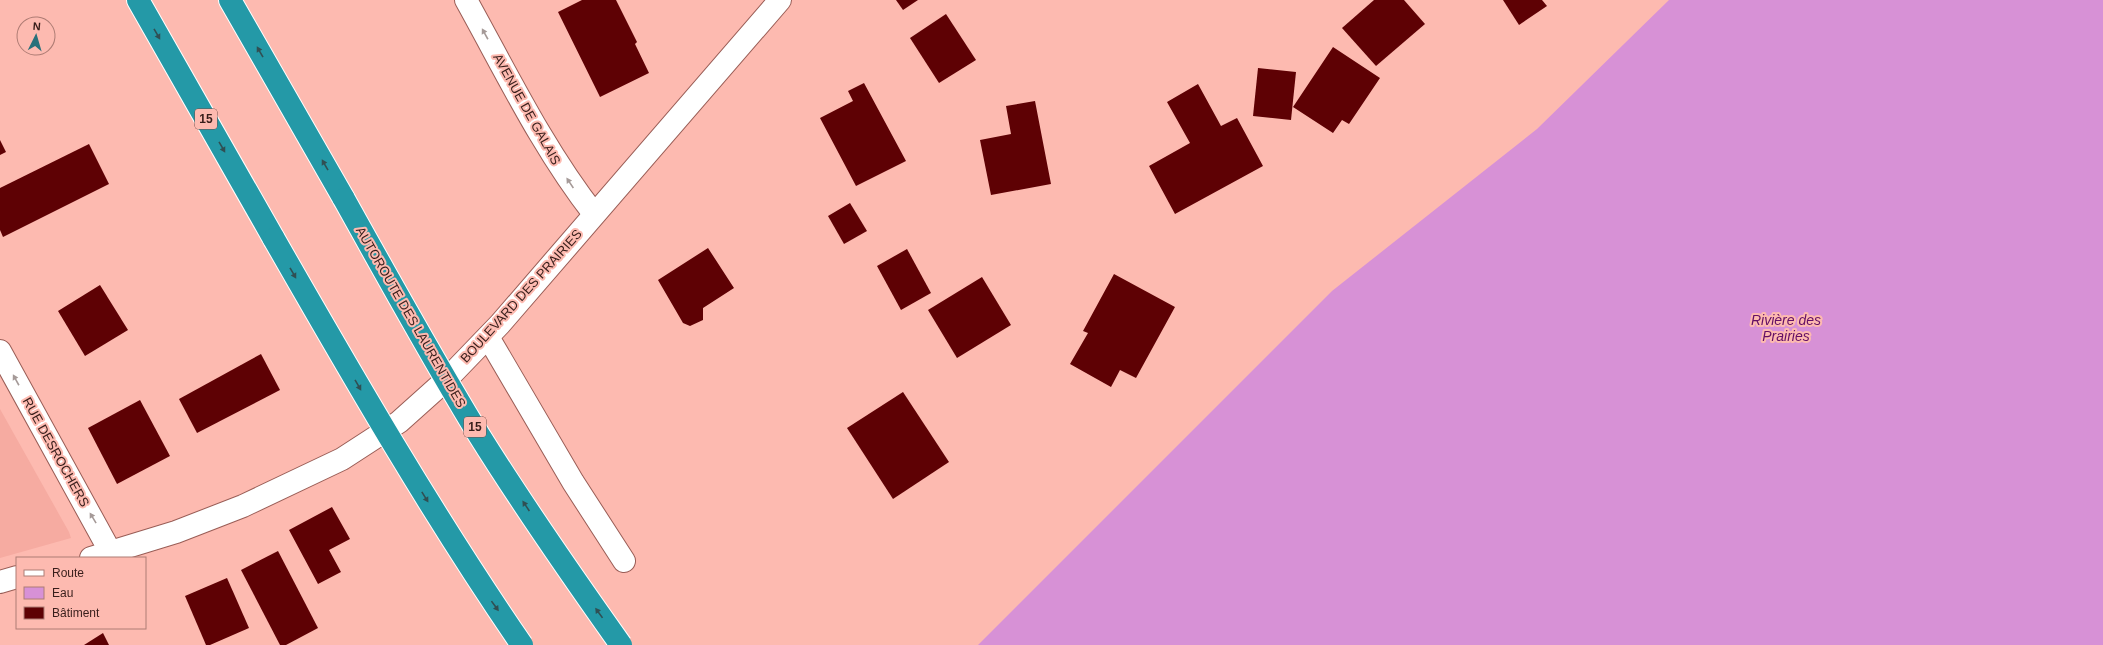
<svg xmlns="http://www.w3.org/2000/svg" width="2103" height="645" viewBox="0 0 2103 645" font-family="Arial,sans-serif">
<style>
.built{fill:#f6aba1}
.water{fill:#d791d6}
.building{fill:#5e0104}
.lines{fill:none;stroke-linecap:round;stroke-linejoin:round}
.minor-casing{stroke:#995d56;stroke-width:24}
.highway-casing{stroke:#fff;stroke-width:24}
.minor{stroke:#fff;stroke-width:22}
.highway{stroke:#2499a7;stroke-width:22}
.highway-bridge-casing{stroke:#fff;stroke-width:24;stroke-linecap:butt}
.highway-bridge{stroke:#2499a7;stroke-width:22}
.oneway{fill:#304f53}
.oneway2{fill:#a59a98}
.labels{text-anchor:middle;dominant-baseline:central;stroke-width:4;stroke-linejoin:round;paint-order:stroke}
.shield{fill:#fdbab0;stroke:#734d48;stroke-width:1}
.shield-label{font-size:12px;font-weight:bold;fill:#381e1b}
.street-label{font-size:13px;fill:#381e1b;stroke:#fdbab0}
.water-label{font-size:14px;font-style:italic;fill:#640f66;stroke:#fdbab0}
</style>
<rect width="100%" height="100%" fill="#fdbab0"/>
<polygon class="built" points="0,409 69,532 71,538 0,558"/>
<polygon class="water" points="1669,0 2103,0 2103,645 978,645 1332,291 1537,129"/>
<g class="building">
<polygon points="582,0 616,0 637,42 635,44 649,73 600,97 558,12"/>
<polygon points="896,0 918,0 903,10"/>
<polygon points="1374,0 1404,0 1425,24 1376,66 1342,28"/>
<polygon points="1503,0 1542,0 1547,6 1519,25"/>
<polygon points="946,14 976,60 939,83 910,38"/>
<polygon points="1333,47 1380,78 1349,124 1342,120 1333,133 1293,107"/>
<polygon points="1258,68 1296,72 1291,120 1253,116"/>
<polygon points="864,83 906,161 856,186 820,118 853,101 848,91"/>
<polygon points="1198,84 1221,126 1237,118 1263,166 1175,214 1149,166 1190,143 1167,102"/>
<polygon points="1035,101 1051,184 991,195 980,140 1011,134 1006,106"/>
<polygon points="0,140 6,152 0,155"/>
<polygon points="89,144 109,184 3,237 0,230 0,188"/>
<polygon points="850,203 867,231 844,244 828,216"/>
<polygon points="708,248 734,288 703,308 703,320 690,326 683,323 658,280"/>
<polygon points="907,249 931,293 901,310 877,266"/>
<polygon points="1114,274 1175,307 1136,378 1120,370 1111,387 1070,364 1088,333 1083,331"/>
<polygon points="982,277 1011,325 957,358 928,310"/>
<polygon points="100,285 128,330 85,356 58,311"/>
<polygon points="261,354 280,390 197,433 179,399"/>
<polygon points="903,392 949,462 893,499 847,428"/>
<polygon points="140,400 170,456 117,484 88,428"/>
<polygon points="332,507 350,539 329,550 341,572 318,584 289,530"/>
<polygon points="278,551 318,628 286,645 280,645 241,570"/>
<polygon points="227,578 249,628 210,645 206,645 185,596"/>
<polygon points="103,633 109,645 84,645"/>
</g>
<g class="lines">
<defs>
<g id="minor">
<path d="M466 0C506 72 543 149 594 214"/>
<polyline points="488,337 573,482 624,561"/>
<polyline points="0,351 111,553"/>
<polyline points="91,558 176,532 243,506 342,459 399,422 447,379 500,324 780,0"/>
<polyline points="0,582 17,577"/>
</g>
<g id="highway">
<polyline points="138,0 274,239"/>
<polyline points="230,0 344,199"/>
</g>
</defs>
<use href="#minor" class="minor-casing"/>
<use href="#highway" class="highway-casing"/>
<use href="#minor" class="minor"/>
<use href="#highway" class="highway"/>
<defs>
<g id="highway-bridge">
<path d="M344 199C388 278 432 358 479 435 524 507 572 576 621 645"/>
<path d="M274 239C353 377 432 514 522 645"/>
</g>
</defs>
<use href="#highway-bridge" class="highway-bridge-casing"/>
<use href="#highway-bridge" class="highway-bridge"/>
</g>
<defs><path id="oneway-solid" d="M-6-.8H1V-3.2L6.5 0L1 3.2V.8H-6Z"/></defs>
<g class="oneway">
<use href="#oneway-solid" transform="translate(157 34) rotate(60)"/>
<use href="#oneway-solid" transform="translate(260 52) rotate(-120)"/>
<use href="#oneway-solid" transform="translate(222 147) rotate(60)"/>
<use href="#oneway-solid" transform="translate(325 165) rotate(-120)"/>
<use href="#oneway-solid" transform="translate(293 273) rotate(60)"/>
<use href="#oneway-solid" transform="translate(358 385) rotate(60)"/>
<use href="#oneway-solid" transform="translate(425 497) rotate(58)"/>
<use href="#oneway-solid" transform="translate(526 506) rotate(-124)"/>
<use href="#oneway-solid" transform="translate(495 606) rotate(54)"/>
<use href="#oneway-solid" transform="translate(599 613) rotate(-126)"/>
</g>
<g class="oneway2">
<use href="#oneway-solid" transform="translate(485 34) rotate(-119)"/>
<use href="#oneway-solid" transform="translate(570 183) rotate(-124)"/>
<use href="#oneway-solid" transform="translate(16 380) rotate(-119)"/>
<use href="#oneway-solid" transform="translate(93 518) rotate(-121)"/>
</g>
<g class="labels">
<g class="shield">
<rect x="195" y="109" width="22" height="20" rx="3"/>
<rect x="464" y="417" width="22" height="20" rx="3"/>
</g>
<g class="shield-label">
<text x="206" y="119">15</text>
<text x="475" y="427">15</text>
</g>
<g class="street-label">
<text transform="translate(527 109) rotate(61)">AVENUE DE GALAIS</text>
<text transform="translate(521 296) rotate(-48)">BOULEVARD DES PRAIRIES</text>
<text transform="translate(411 317) rotate(60)">AUTOROUTE DES LAURENTIDES</text>
<text transform="translate(56 452) rotate(61)">RUE DESROCHERS</text>
</g>
<g class="water-label">
<text x="1786" y="320">Rivière des<tspan x="1786" dy="16">Prairies</tspan></text>
</g>
</g>
<rect x="16" y="557" width="130" height="72" fill="#fdbab0" stroke="#ae7c74"/>
<rect x="24" y="570" width="20" height="6" fill="#ffffff" stroke="#ae7c74"/>
<text x="52" y="577" font-size="12" fill="#381e1b">Route</text>
<rect x="24" y="587" width="20" height="12" fill="#d791d6" stroke="#ae7c74"/>
<text x="52" y="597" font-size="12" fill="#381e1b">Eau</text>
<rect x="24" y="607" width="20" height="12" fill="#5e0104" stroke="#ae7c74"/>
<text x="52" y="617" font-size="12" fill="#381e1b">Bâtiment</text>
<g transform="translate(36 36) rotate(5)"><circle r="19" fill="#fdbab0" stroke="#ae7c74"/>
<path d="M0-3L7 15L0 10L-7 15Z" fill="#29717b"/>
<text y="-6" font-size="11" font-weight="bold" text-anchor="middle" fill="#381e1b">N</text>
</g>
</svg>
